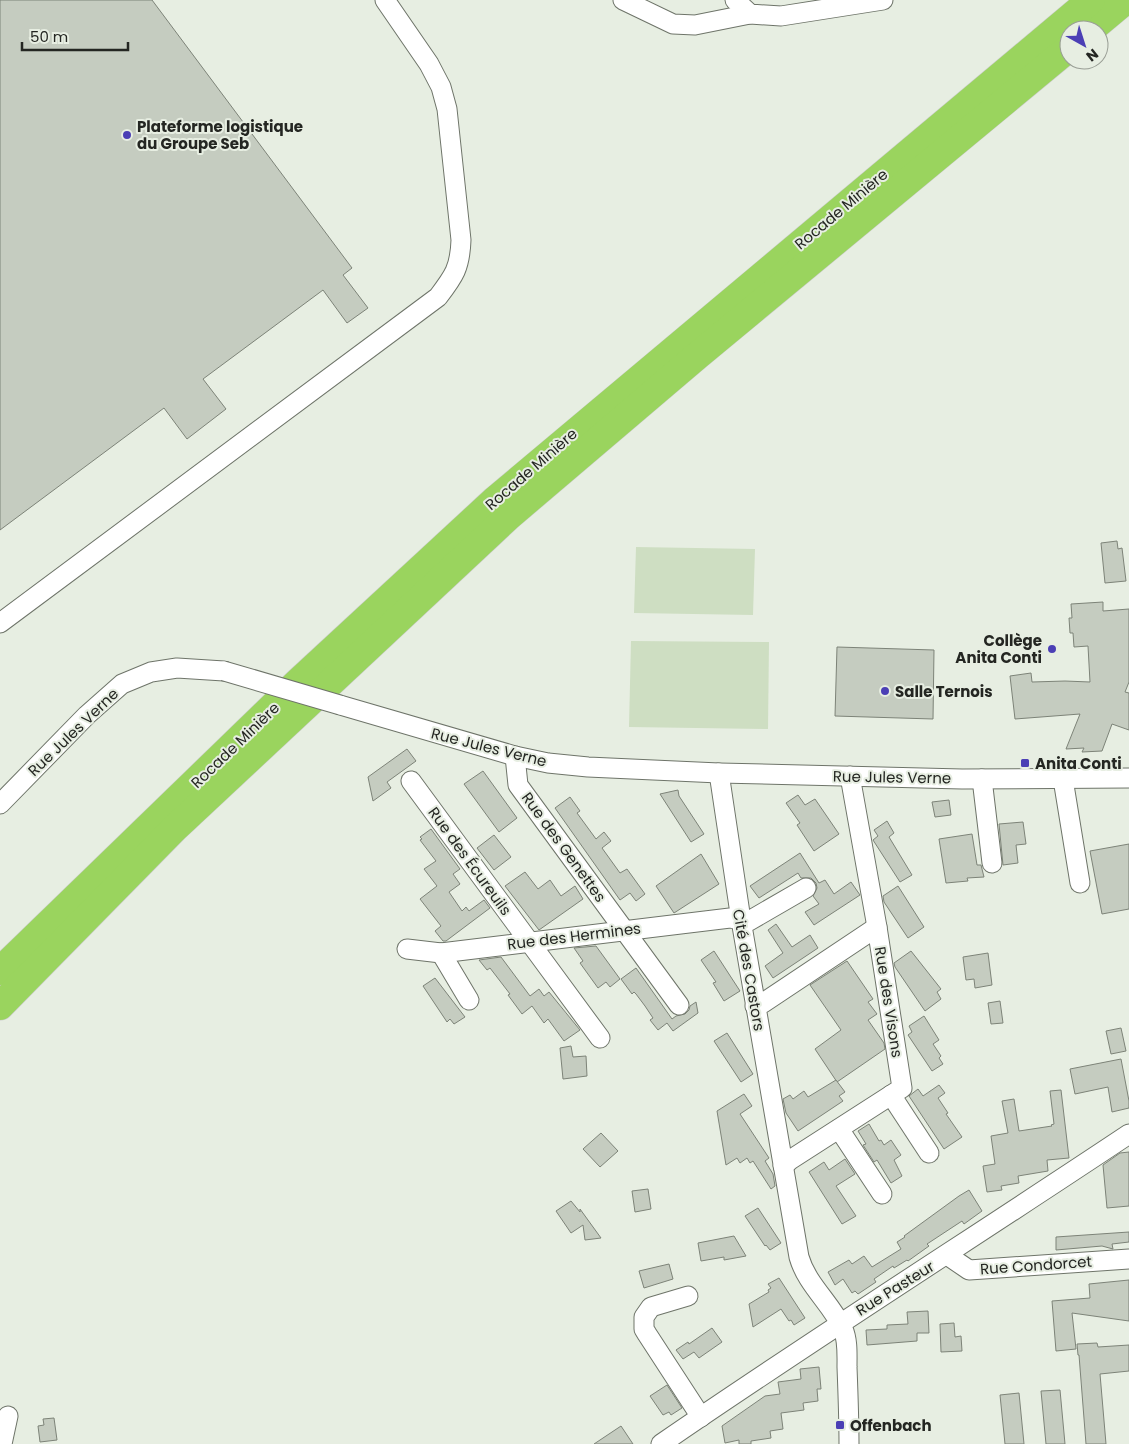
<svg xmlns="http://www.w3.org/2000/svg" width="1129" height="1444" viewBox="0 0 1129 1444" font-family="Poppins,sans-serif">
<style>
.green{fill:#cedec2}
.building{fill:#c5ccc0;stroke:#7d8378}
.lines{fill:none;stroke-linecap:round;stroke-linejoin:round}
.minor-casing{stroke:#6e7469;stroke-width:21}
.highway-casing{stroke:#cacbca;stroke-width:29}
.minor{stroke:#fff;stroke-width:19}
.highway{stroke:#9ad45e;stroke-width:28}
.minor-bridge-casing{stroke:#6e7469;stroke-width:21;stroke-linecap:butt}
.minor-bridge{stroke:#fff;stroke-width:19}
.poi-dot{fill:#4b3fb5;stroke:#e7eee2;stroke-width:2}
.labels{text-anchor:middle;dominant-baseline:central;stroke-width:4;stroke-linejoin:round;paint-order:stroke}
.poi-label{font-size:15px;font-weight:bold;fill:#242622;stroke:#e7eee2;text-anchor:start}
.street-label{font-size:15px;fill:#242622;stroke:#e7eee2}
</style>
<rect width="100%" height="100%" fill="#e7eee2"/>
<g class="green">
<polygon points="636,547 755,549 753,615 634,613"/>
<polygon points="631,641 769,642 768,729 629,727"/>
</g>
<g class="building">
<polygon points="0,0 152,0 352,268 343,275 368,308 347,323 323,290 203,379 226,409 187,439 164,408 0,530"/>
<polygon points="1117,541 1118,549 1122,548 1126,581 1105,583 1101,543"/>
<polygon points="1103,602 1103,611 1129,609 1129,682 1125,692 1129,693 1129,730 1112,724 1102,751 1082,752 1084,748 1066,749 1080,714 1015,719 1010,676 1031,673 1032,682 1065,681 1090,682 1088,646 1074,647 1073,633 1070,633 1069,618 1072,618 1071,604"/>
<polygon points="837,647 934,650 933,719 835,716"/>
<polygon points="407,749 416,761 387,782 391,788 373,801 368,777"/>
<polygon points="483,771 517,818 499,832 464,784"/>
<polygon points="678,790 679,796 704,834 691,842 660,794"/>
<polygon points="798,795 805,805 815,799 839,834 814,851 797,825 800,823 786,803"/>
<polygon points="570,797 580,811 577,813 596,839 604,832 611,841 602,848 620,873 627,869 645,894 636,901 630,893 620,900 555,808"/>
<polygon points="949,800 951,815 935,817 932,802"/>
<polygon points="887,821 894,833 889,837 912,875 900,882 873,840 878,836 874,830"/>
<polygon points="1023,822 1026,844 1016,845 1018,863 1003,865 999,824"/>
<polygon points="431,829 460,869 453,874 460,884 449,892 462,911 466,907 469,911 484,900 490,908 446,941 443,941 435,931 441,926 420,899 437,886 424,869 436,861 420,840 422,839 420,837"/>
<polygon points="972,834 977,865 981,865 984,877 967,878 968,881 946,883 939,839"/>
<polygon points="494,835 511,857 494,870 477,848"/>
<polygon points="1129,844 1129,909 1102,914 1090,851"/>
<polygon points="800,853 819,883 825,880 834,894 851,882 860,895 814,925 805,912 819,904 813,896 817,888 816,883 811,878 801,878 798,873 759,898 750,886"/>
<polygon points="701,854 719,884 674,913 656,886"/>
<polygon points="525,872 538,889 550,880 561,896 575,886 583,899 539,930 505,886"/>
<polygon points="898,886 924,927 908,938 884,902 883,896"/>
<polygon points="776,924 792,947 810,935 818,948 773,978 765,966 783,953 768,930"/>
<polygon points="596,946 620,979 610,987 606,982 598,988 580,963 583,961 574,948"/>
<polygon points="714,951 740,991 724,1001 713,983 716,982 701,960"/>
<polygon points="911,951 941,989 937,992 941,999 925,1011 895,967 894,963"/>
<polygon points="988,953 992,985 975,988 974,979 966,980 963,957"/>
<polygon points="501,957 530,996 539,989 544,996 549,992 580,1030 564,1041 548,1019 544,1023 532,1006 522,1014 508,995 510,994 490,968 487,970 479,960"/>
<polygon points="847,961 873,999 868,1002 877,1014 868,1020 884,1043 885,1049 837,1082 815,1049 841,1030 810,985"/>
<polygon points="636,968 672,1019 676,1016 685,1014 689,1010 690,1006 696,1002 698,1013 673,1031 667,1023 658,1030 650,1020 653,1018 645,1006 636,994 634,992 632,994 621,979"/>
<polygon points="435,978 465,1017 454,1024 450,1019 447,1022 423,986"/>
<polygon points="1000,1001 1003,1023 991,1024 988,1003"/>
<polygon points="924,1016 939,1040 933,1044 941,1056 939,1058 943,1064 932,1071 908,1035 912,1032 909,1026"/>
<polygon points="1121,1028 1126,1051 1111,1054 1106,1031"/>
<polygon points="727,1033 753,1074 741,1082 714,1041"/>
<polygon points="571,1046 573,1057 586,1056 587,1076 563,1079 560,1048"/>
<polygon points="1121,1059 1129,1101 1129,1108 1112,1112 1108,1087 1075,1094 1070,1069"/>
<polygon points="836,1080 845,1092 839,1096 843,1101 798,1131 786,1113 783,1099 790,1095 793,1099 804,1091 808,1097"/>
<polygon points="939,1085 945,1093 938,1098 948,1113 946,1114 962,1137 944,1149 909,1096 918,1089 923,1096"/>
<polygon points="1061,1090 1069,1158 1047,1160 1048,1171 1018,1176 1019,1183 1001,1186 1002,1190 987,1192 983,1166 995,1164 991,1136 1008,1133 1002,1101 1014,1099 1019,1131 1052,1126 1051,1125 1054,1124 1050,1091"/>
<polygon points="744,1094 752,1106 740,1114 769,1158 765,1161 773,1174 775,1186 771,1189 753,1161 750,1163 747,1158 740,1163 737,1158 726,1165 717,1111"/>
<polygon points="869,1124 879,1141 881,1140 884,1145 891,1140 901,1155 894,1160 902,1176 891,1183 877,1160 874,1162 863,1145 866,1144 858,1131"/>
<polygon points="601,1133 618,1151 600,1167 583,1149"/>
<polygon points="1129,1152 1129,1206 1107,1208 1103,1165 1120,1153"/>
<polygon points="845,1159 855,1174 836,1186 856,1216 842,1224 809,1172 824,1162 829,1170"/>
<polygon points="648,1189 651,1209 635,1212 632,1191"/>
<polygon points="969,1190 982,1211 964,1224 962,1221 927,1244 929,1246 908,1261 907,1260 894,1268 893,1266 874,1279 876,1282 858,1294 855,1291 852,1293 843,1279 835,1285 828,1272 849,1260 852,1264 864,1256 872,1267 901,1249 897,1242 905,1237 904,1236 959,1196"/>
<polygon points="571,1201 580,1212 580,1209 601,1238 585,1240 583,1225 571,1233 556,1211"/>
<polygon points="758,1208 781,1243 770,1250 766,1245 765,1246 745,1216"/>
<polygon points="1129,1232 1129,1242 1112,1244 1113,1249 1102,1246 1056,1250 1056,1237"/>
<polygon points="734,1236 746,1256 724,1260 724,1257 701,1261 698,1243"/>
<polygon points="669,1264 673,1279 644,1288 639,1271"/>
<polygon points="779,1278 805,1318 794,1325 791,1320 789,1321 781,1309 753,1327 749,1304 769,1292 768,1290 771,1288 768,1284"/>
<polygon points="1129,1280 1129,1321 1072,1313 1076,1349 1056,1351 1052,1301 1090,1298 1089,1284"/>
<polygon points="928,1311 929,1333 917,1333 917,1341 867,1345 866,1330 887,1329 887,1325 908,1324 907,1312"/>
<polygon points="954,1323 955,1337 961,1336 962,1351 941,1352 940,1324"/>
<polygon points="712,1328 722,1342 699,1358 694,1352 683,1359 676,1350 688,1342 689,1344"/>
<polygon points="1097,1343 1098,1347 1129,1345 1129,1371 1100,1374 1106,1444 1086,1444 1079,1355 1078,1355 1077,1344"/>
<polygon points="819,1367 821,1389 817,1389 818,1401 803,1403 804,1410 781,1413 783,1429 770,1431 771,1438 751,1441 751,1444 739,1444 739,1440 725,1443 722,1426 765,1396 780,1394 778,1382 801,1379 800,1369"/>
<polygon points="667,1385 682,1408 671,1415 669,1412 663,1415 650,1396"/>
<polygon points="1060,1390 1065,1444 1046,1444 1041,1391"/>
<polygon points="1019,1393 1024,1444 1005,1444 1000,1395"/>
<polygon points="54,1418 57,1440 40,1442 38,1426 44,1425 43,1419"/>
<polygon points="621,1426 633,1444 594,1444"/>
</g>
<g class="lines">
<defs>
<g id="minor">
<polyline points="623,0 673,24 695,25 750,14"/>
<polyline points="735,0 750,14 781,16 883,0"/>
<path d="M0 623 438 297C454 276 460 268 461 240L447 109 441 87 429 64 385 0"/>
<polyline points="340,705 515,756 548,763 588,767 719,773 962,779 1129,778"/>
<polyline points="515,756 518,785 679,1005"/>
<path d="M719 773 741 920 799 1257C807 1285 831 1303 843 1329 848 1340 847 1355 847 1367 848 1393 849 1418 849 1444"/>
<polyline points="982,779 992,863"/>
<polyline points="1063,779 1080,883"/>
<polyline points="411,781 600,1038"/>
<polyline points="0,804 87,715 122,684 151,672 177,668 224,671"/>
<polyline points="407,949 441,953 730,918 749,921 806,888"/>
<polyline points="441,953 469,1000"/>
<polyline points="755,1006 763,1003 877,927"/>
<polyline points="891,1095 929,1153"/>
<polyline points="839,1129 882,1194"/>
<polyline points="783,1166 790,1160 902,1088 877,927 850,776"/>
<polyline points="947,1255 969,1270 1129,1259"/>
<polyline points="688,1296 651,1307 644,1317 644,1329 647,1334 701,1417"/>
<polyline points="2,1444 8,1416"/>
<path d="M661 1444C815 1338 973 1238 1129 1134"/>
</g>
<g id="highway">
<polyline points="1090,30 1126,0"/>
<polyline points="0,971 297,683 495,500 1091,0"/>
<polyline points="0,1006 174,829 509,516 697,356 1069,48"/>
</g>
</defs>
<use href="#minor" class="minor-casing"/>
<use href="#highway" class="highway-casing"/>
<use href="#minor" class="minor"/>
<use href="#highway" class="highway"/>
<defs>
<polyline id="minor-bridge" points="224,671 340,705"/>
</defs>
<use href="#minor-bridge" class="minor-bridge-casing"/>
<use href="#minor-bridge" class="minor-bridge"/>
</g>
<g class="poi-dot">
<circle cx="127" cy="135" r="5"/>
<circle cx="1052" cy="649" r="5"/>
<circle cx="885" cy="691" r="5"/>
<rect x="1020" y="758" width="10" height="10" rx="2.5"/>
<rect x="835" y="1420" width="10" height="10" rx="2.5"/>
</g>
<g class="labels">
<g class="poi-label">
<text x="137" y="126">Plateforme logistique<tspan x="137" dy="17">du Groupe Seb</tspan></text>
<text x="1042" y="640" text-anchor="end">Collège<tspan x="1042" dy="17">Anita Conti</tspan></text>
<text x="895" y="691">Salle Ternois</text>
<text x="1035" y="763">Anita Conti</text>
<text x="850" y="1425">Offenbach</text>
</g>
<g class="street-label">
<text transform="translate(841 209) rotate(-40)">Rocade Minière</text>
<text transform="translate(531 469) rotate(-41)">Rocade Minière</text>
<text transform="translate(73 732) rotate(-44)">Rue Jules Verne</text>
<text transform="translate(235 745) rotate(-44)">Rocade Minière</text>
<text transform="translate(489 747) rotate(14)">Rue Jules Verne</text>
<text transform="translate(892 777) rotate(1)">Rue Jules Verne</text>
<text transform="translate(564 847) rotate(54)">Rue des Genettes</text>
<text transform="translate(470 861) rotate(54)">Rue des Écureuils</text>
<text transform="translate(574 936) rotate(-7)">Rue des Hermines</text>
<text transform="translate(749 970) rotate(80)">Cité des Castors</text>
<text transform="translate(889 1002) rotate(81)">Rue des Visons</text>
<text transform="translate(1036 1265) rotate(-4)">Rue Condorcet</text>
<text transform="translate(895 1288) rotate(-32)">Rue Pasteur</text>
</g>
</g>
<g transform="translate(1084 45) rotate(141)"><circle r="24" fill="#e7eee2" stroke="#999e95"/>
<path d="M0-4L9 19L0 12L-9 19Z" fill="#4b3fb5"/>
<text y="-8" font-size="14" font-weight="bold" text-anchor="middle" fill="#242622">N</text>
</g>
<path d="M22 42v8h106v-8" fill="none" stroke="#242622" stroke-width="2.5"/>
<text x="30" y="42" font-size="15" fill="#242622" stroke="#e7eee2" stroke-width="4" paint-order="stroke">50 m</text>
</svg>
